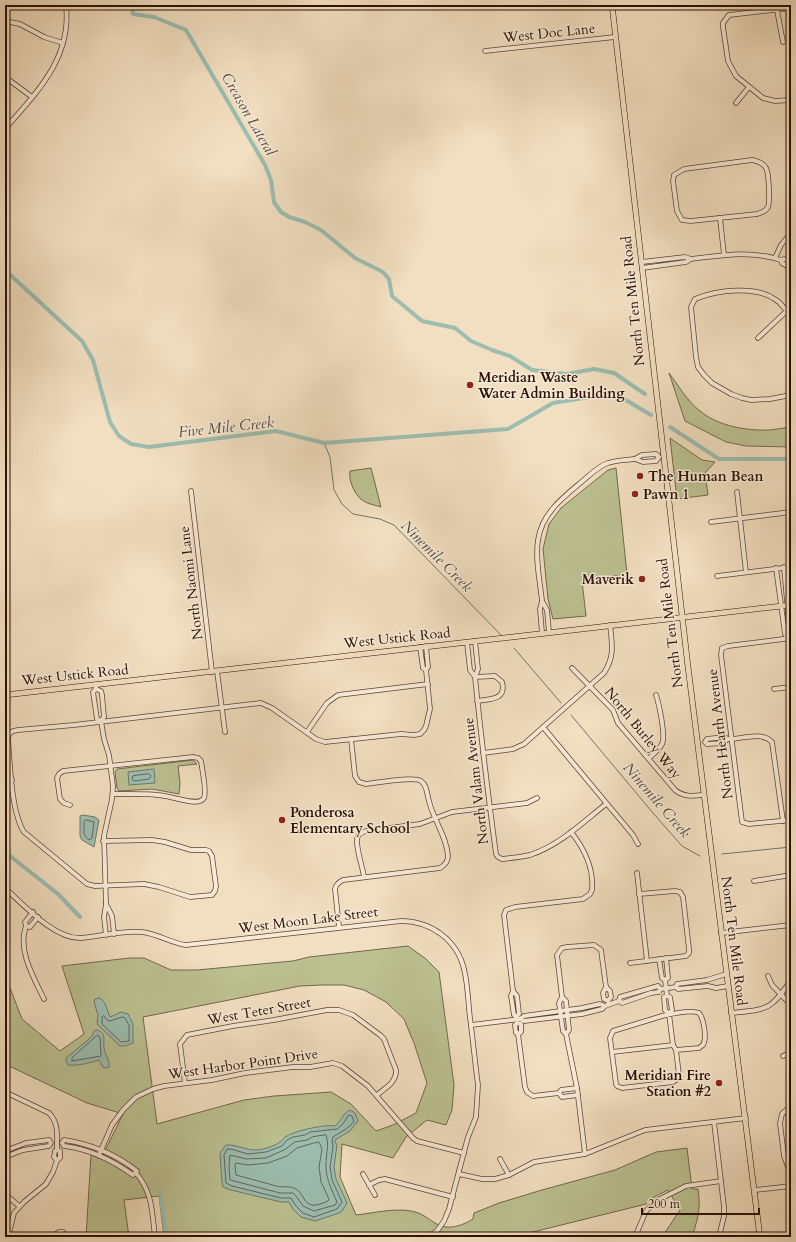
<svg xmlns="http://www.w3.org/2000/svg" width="796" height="1242" viewBox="0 0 796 1242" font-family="Cardo,serif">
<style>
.green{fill:#bcc192;stroke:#74684a;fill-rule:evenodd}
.water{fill:#9cbdb0;stroke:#6f786b}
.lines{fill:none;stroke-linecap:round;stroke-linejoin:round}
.shore{stroke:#64665a;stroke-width:1}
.stream{stroke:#6f786b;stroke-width:1}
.canal{stroke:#9cbdb0;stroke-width:4}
.minor-casing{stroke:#5d4432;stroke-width:5.5}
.major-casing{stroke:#2b1003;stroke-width:6}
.minor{stroke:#f7ead7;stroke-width:4}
.major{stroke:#f2dfc1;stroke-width:5}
.poi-dot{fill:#8f2418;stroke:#f7ead7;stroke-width:1.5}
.labels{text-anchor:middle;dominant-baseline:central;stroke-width:3;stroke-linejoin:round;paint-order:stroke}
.street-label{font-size:14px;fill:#2b1003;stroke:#f7ead7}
.poi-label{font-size:14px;font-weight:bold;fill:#2b1003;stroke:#f7ead7;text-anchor:start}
.water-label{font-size:15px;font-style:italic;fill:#534d40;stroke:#f7ead7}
</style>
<rect width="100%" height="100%" fill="#f2dfc1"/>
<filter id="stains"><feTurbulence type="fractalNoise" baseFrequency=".005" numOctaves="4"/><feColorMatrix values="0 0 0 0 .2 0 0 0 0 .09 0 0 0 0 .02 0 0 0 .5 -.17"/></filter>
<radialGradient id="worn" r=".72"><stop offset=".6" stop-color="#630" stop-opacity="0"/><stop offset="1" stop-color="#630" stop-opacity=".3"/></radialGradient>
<g class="green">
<path d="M669 373C678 385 688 402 700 411 718 426 746 431 770 430 777 429 784 428 791 427V447L746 446 726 442 685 421Z"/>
<polygon points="670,438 702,460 715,462 705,473 708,495 677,499"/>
<path d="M371 468 381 507C375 505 367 504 362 500 355 495 348 480 350 471Z"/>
<polygon points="616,468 627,574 582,581 586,616 553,619 548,599 543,549 549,524 561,508 608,470"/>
<polygon points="193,760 197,764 178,766 180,783 179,794 152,789 119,791 117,788 115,772 117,769"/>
<path d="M408 946 426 959 439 972 454 1085 452 1110 446 1125 427 1120 406 1137 393 1158 342 1144 340 1177 356 1215C374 1213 393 1208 411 1211 422 1213 427 1218 435 1223 448 1231 461 1226 473 1219L474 1213 499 1203 542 1190 615 1170 656 1152 687 1148 692 1189H698C701 1209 698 1218 692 1237H662L680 1210 668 1190 654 1197 646 1204 513 1237H164L159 1196 124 1200 129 1237H86L91 1155 101 1159 123 1114 87 1103 5 1064V975L22 1019 60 1051 84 1034 62 966 129 958H144L171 970H197L293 961 309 957ZM323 985H344L364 990 386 1002 404 1019 414 1043 427 1083 416 1113 393 1125 376 1131 351 1104 331 1092 274 1096 244 1100 157 1124 143 1017 300 986Z"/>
</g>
<g class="water">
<polygon points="154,769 155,783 129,785 128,772"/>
<polygon points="83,815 95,817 99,820 94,847 82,840 80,836 80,816"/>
<path d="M99 998C106 1000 107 1011 110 1017L121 1012 128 1014 133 1024V1043L125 1046H120L97 1024 98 1015 94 1002 95 999Z"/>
<path d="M96 1030C107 1032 103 1040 104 1048 105 1055 110 1060 109 1067L106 1068 103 1067 99 1060C89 1063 78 1066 68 1065L66 1061V1058L89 1039 92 1036 94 1031Z"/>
<path d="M350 1110 355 1113 358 1121 350 1131 335 1140V1143L337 1144 334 1167 336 1179 347 1203 342 1211 339 1213 315 1221 301 1217 292 1208 289 1202H281L231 1190 223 1187 222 1183 220 1153 226 1145C239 1144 249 1153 263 1149 268 1148 276 1145 280 1142 283 1140 284 1137 287 1136 294 1131 326 1124 335 1126 341 1121 343 1113 350 1110Z"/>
</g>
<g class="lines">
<g class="shore">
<polygon points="149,774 151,776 149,779 134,781 132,779 133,776"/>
<path d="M86 820 94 822 92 838 90 840C81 836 85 830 84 822Z"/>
<polygon points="104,1016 107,1020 110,1021 122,1017 125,1018 129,1025 129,1041 121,1042 102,1024 102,1017"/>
<polygon points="98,1035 100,1038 101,1056 72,1061 72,1058"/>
<polygon points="349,1115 352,1116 354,1122 346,1129 333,1137 332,1140 333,1147 330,1167 332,1180 342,1202 337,1209 314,1217 303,1213 296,1206 291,1198 281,1198 232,1186 226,1183 224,1155 227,1149 231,1149 248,1154 266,1152 282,1146 287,1140 293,1137 305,1135 310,1132 337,1129 342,1125"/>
<path d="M326 1135C330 1145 325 1158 326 1169 327 1181 332 1190 337 1202L335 1205 314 1211 303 1206 296 1196 293 1193H280L230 1180 229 1166 230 1155 247 1159 266 1158 284 1150 295 1142 307 1140 312 1137Z"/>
<path d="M314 1143 319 1142 322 1149 319 1167 321 1182 329 1199 328 1201C323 1203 317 1206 312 1205 299 1202 306 1184 280 1187L236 1175 235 1165 236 1163 248 1165 268 1163 287 1156 297 1148Z"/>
</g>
<g class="stream">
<polyline points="324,443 330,457 334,490 342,504 353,514 380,519 394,525 501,635"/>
<polyline points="514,648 561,703"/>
<polyline points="571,715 653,813 682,846 700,856"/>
<polyline points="722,854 791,847"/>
</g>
<g class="canal">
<polyline points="132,5 133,14 154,17 186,30 265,165 271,180 274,202 281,212 289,217 305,222 321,230 355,258 383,272 389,279 392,296 422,321 455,328 471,341 492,350 510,356 532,370 567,374 594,369 614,373 645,394"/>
<polyline points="5,270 82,341 93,360 110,422 119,436 131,444 149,447 276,431 324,443 508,429 553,403 614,393 651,415"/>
<polyline points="670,427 719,459 791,459"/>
<polyline points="5,852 58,894 80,917"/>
<polyline points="160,1192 166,1236 171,1237"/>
</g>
<defs>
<g id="minor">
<polyline points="776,5 783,42"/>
<polyline points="791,8 729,15 723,23 723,27 728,61 736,76 763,98 775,101 791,100"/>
<polyline points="5,21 20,24 44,37 63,43"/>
<polyline points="485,51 615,37"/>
<polyline points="5,77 32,97"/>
<polyline points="736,103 749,87"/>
<path d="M5 129C37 92 72 58 66 5"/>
<path d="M752 160C758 161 763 163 766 168 769 173 770 202 768 207 766 211 761 213 757 214L691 221 682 220 677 211 673 181 674 175 684 169Z"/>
<polyline points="720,218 724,255"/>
<polyline points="775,258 781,245 791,233"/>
<path d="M691 259C724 255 749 250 781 260"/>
<polyline points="642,262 685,257 691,259 686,262 642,268"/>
<polyline points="791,262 784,259 781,260 782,263 791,268"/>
<path d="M787 311C783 307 780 302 776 300 756 285 717 290 695 299L691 307 696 357 698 367 704 375 712 383 731 394 742 398 751 400 770 399 791 395"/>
<polyline points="758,338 791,307"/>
<polygon points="656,454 659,457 656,461 643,462 635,459 642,455"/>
<polyline points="191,491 212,672"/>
<polyline points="737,492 746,572"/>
<polyline points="711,522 791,512"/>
<polyline points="776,568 785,634 789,639 790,635 784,567"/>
<polyline points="717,576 791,567"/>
<path d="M542 601C540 581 535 560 538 540 542 512 565 496 585 479 592 473 599 466 608 463 616 460 626 460 635 459"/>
<polyline points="542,633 540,609 542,601 547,610 549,632"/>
<polyline points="791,638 728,646 722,648 721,655 742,822 749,824 791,820"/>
<polyline points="789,639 791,657"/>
<polyline points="467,642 470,670 475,677 478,669 475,641"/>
<polyline points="420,647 423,668 426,670 428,667 426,646"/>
<path d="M572 668 613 710 618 723 675 790C684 797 692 796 703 795"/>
<polyline points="217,671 225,732"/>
<polyline points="96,685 96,689 93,692 97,719 101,721 104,717 102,695 101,691 96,689"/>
<polyline points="774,689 791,687"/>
<path d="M477 701C490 699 507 700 502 682L495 676 475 677C481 736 488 795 496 854L498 857 502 859C512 858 521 857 530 855 560 845 582 823 606 804"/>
<polyline points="101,721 104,739 109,755 113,786 112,799 104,836 106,904 104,917 106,935"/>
<polyline points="543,727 633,835 638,844"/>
<polyline points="307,732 327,703 338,695 428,684"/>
<path d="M727 739 724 743 707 744 705 742 707 739 725 737 727 739H732C744 738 763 732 772 742L783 821"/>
<path d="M483 753 513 749 524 744 604 673C615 656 612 644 610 625"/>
<path d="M649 758C653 754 659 750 662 744 666 736 659 704 656 695"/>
<polyline points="5,781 12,780"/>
<path d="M70 805 64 803 60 799 57 778 59 774 63 771 193 757 198 758 201 761C202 769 207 791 204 798 199 806 181 799 174 798 154 793 134 794 113 794"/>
<path d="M103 841 152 840 165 842 191 850H206L209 851 212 856 216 886 215 891 212 895 190 897 159 887 144 884 95 886 87 884 24 832C11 812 10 763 8 738 9 732 12 731 18 730L74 725 261 703 272 708 316 739 325 742 401 734 414 735 420 734 424 730 426 726 430 709 426 670"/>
<polyline points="637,873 647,961"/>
<path d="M364 877C363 868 354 843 358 836 360 833 363 832 366 831L420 824 452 812 527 803 537 798"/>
<polyline points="754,881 791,875"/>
<path d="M5 888C24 905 55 940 82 938 101 936 123 930 142 932 158 934 171 943 186 945L401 921C431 921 457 940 464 969 468 985 468 1002 470 1018 473 1040 475 1063 478 1085L476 1117 468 1137 449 1209 444 1221 437 1231 428 1237"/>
<polyline points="106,904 112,916 114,934"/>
<polyline points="33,912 25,922 26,926 30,927 38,917"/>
<path d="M26 926C17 950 34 978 44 999"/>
<path d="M339 927 335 889C336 884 339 882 343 880L440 868C445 865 448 862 448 856 447 837 433 819 429 801 427 794 427 785 421 781 414 776 377 783 366 784L359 782 355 776 351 739"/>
<polyline points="721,933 791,925"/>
<polyline points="659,959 662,978 665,980 667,996 670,997 672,1010 669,1014 665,1010 664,997 667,996"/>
<polyline points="630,963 686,956 689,953 689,949 683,897 680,892 675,891 639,894"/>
<polyline points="768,976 772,985 791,1005"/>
<polyline points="665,980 668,978 666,958"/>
<polyline points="676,987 678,989 708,986 716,988 728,986"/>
<path d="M513 991 504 915 506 910 515 907 583 899 590 894 592 890C594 869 584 848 571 832"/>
<polygon points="513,991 517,996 519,1014 516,1017 514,1015 511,996"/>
<polyline points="562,997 557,955 562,948 567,947 594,945 601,950 606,987"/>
<polyline points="608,1001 611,997 610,991 606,987 603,993 604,999 608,1001 609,1004"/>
<polyline points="619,1001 620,997 658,986 660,989 676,987 677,984 707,980 726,974"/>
<polyline points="605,1006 600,1004 582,1008 524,1016 520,1019 524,1021 582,1014 602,1009 605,1006 619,1001 622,1003 651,993 659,992 660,989"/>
<path d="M731 1013C768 1009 770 1011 791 980"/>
<path d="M669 1014 673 1045 676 1050 679 1075 677 1079 673 1082 622 1088 617 1086 616 1084 610 1038 613 1031 662 1016C671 1014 691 1009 699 1013 704 1019 707 1038 703 1045L699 1048 676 1050"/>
<polygon points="517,1023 521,1024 521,1032 518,1034 516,1033 515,1025"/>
<polyline points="471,1025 520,1019"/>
<polyline points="518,1034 525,1087 527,1092 533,1096 559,1093"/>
<polyline points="566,1034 563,1031 559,1003 562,997 566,1001 569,1030 566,1034 577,1088 585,1154"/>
<polyline points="612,1052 673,1045"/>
<polyline points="783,1056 791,1052"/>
<path d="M185 1083 180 1044 187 1035 233 1026 274 1020 327 1010H339L353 1015 380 1035 384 1039 396 1070C397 1082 385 1088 377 1095"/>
<polyline points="577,1088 561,1090 559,1093 562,1097 578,1095"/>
<path d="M5 1092 49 1113C59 1123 57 1136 57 1150L60 1151V1158L57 1160 54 1157 55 1151 57 1150"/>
<polyline points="791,1107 785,1111 782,1114 780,1123 784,1156 791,1175"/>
<polyline points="714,1122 724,1207 724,1216 719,1237"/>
<path d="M64 1140C92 1144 115 1154 137 1171L133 1175C112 1160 90 1149 64 1146L62 1143Z"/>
<polyline points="5,1151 26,1143 49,1140 51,1143 49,1146 23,1150 5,1157"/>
<polyline points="99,1155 112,1125 123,1110 136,1097 153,1089 164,1086 212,1080 245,1073 293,1067 310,1067 333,1063 342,1066 368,1086 413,1138 417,1141 464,1153"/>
<polyline points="500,1159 509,1175"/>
<path d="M136 1173C153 1193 152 1213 155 1237"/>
<polyline points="363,1174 375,1195"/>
<polyline points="459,1174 482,1179 495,1179 509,1175 534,1162 585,1154 645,1130 746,1118"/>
<polyline points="369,1185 379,1180 385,1179 453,1197"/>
<polyline points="755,1190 791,1186"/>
<polyline points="5,1194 19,1206"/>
<polyline points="5,1201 12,1200"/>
<polyline points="8,1237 14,1213 24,1202 46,1184 53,1172 57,1160"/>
<path d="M54 1237C57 1233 58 1231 63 1232L67 1237"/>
<polyline points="635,1237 646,1211 656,1201 686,1186 721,1181"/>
</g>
<g id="major">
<polyline points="612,5 688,667 760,1237"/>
<polyline points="5,695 791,605"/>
</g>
</defs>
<use href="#minor" class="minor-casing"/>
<use href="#major" class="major-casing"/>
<use href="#minor" class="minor"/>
<use href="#major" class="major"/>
</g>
<g class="poi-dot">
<circle cx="470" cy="385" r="4"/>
<circle cx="640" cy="476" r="4"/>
<circle cx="635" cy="494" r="4"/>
<circle cx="642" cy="579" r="4"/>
<circle cx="282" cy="820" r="4"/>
<circle cx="719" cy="1083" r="4"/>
</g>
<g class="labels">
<g class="street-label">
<text transform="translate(549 33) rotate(-6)">West Doc Lane</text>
<text transform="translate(633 301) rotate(-96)">North Ten Mile Road</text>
<text transform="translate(191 583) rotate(-97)">North Naomi Lane</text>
<text transform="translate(670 623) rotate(-97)">North Ten Mile Road</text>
<text transform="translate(397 638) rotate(-6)">West Ustick Road</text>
<text transform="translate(75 675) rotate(-6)">West Ustick Road</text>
<text transform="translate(643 733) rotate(51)">North Burley Way</text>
<text transform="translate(720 734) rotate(-97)">North Hearth Avenue</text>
<text transform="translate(476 781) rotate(-97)">North Valam Avenue</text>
<text transform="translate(308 920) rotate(-7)">West Moon Lake Street</text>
<text transform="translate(734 941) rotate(83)">North Ten Mile Road</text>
<text transform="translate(259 1011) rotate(-10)">West Teter Street</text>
<text transform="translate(243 1064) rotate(-8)">West Harbor Point Drive</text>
</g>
<g class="poi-label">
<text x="478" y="377">Meridian Waste<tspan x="478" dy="16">Water Admin Building</tspan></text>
<text x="648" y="476">The Human Bean</text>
<text x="643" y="494">Pawn 1</text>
<text x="634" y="579" text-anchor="end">Maverik</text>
<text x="290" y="812">Ponderosa<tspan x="290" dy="16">Elementary School</tspan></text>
<text x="711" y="1075" text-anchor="end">Meridian Fire<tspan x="711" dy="16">Station #2</tspan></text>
</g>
<g class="water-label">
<text transform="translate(249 114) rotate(60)">Creason Lateral</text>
<text transform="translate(226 427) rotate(-6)">Five Mile Creek</text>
<text transform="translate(437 556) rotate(45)">Ninemile Creek</text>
<text transform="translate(657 800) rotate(49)">Ninemile Creek</text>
</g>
</g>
<rect width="796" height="1242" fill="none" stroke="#f2dfc1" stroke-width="20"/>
<rect x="6" y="6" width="784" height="1230" fill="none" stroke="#2b1003" stroke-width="2"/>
<rect x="10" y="10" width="776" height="1222" fill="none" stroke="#2b1003"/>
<path d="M642 1208v6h117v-6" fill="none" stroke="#2b1003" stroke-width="2"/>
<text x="648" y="1208" font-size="12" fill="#2b1003" stroke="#f7ead7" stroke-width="3" paint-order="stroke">200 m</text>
<rect width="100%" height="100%" filter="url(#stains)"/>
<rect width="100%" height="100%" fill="url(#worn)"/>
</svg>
